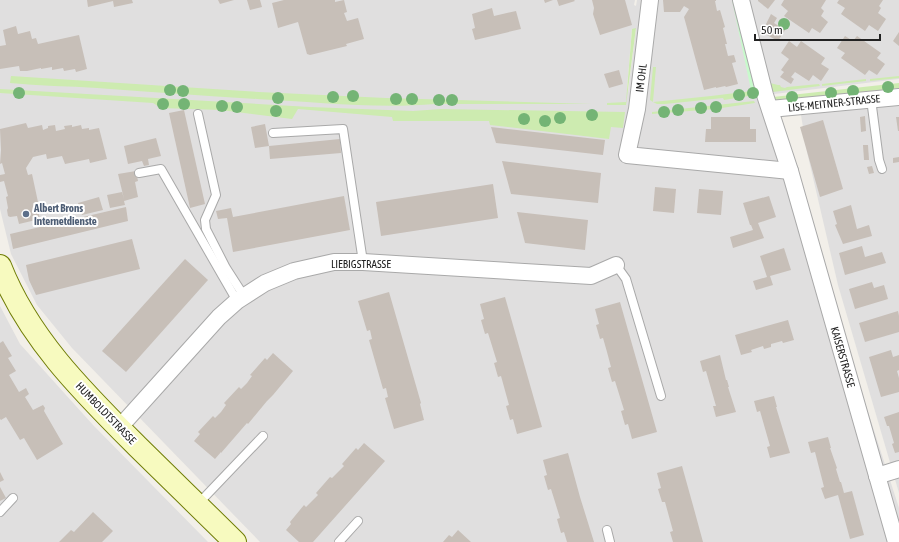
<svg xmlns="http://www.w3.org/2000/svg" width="899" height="542" viewBox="0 0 899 542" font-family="'Asap Condensed',sans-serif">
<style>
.residential{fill:#e0dfdf;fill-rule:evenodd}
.grass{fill:#cdebb0}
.park{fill:#c8facc}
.building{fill:#c7bfb8}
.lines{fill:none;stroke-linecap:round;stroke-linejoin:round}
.lane-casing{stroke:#a9a9a9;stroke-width:10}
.street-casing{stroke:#a9a9a9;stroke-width:18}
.secondary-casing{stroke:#707d05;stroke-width:24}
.lane{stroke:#fff;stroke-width:8}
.street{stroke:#fff;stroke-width:16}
.secondary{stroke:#f7fabf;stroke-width:22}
.tree{fill:#74b475}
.service-dot{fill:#5c6f8a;stroke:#fff;stroke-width:1.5}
.labels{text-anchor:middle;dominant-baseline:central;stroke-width:4;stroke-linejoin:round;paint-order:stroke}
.street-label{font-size:11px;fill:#222;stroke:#fff}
.service-label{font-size:11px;font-weight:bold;fill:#4e5e75;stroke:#fff;text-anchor:start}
</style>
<rect width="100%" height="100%" fill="#f2efe9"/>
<g class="residential">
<path d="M0 0H635L634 5 636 6 637 0H899V79L766 95 899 508V542H260L72 348 37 305 11 254 0 209ZM632 29H636L628 92 627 88Z"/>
<polygon points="899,104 899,493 838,285 807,152 801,115"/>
<polygon points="0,306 20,344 93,425 208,542 0,542"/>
</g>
<g class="grass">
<polygon points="636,28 626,105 607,105 607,103 626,102 632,29"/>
<polygon points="653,67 656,67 653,102 650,100"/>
<path d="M11 76 259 92 386 98 592 104H435C377 109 316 102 257 99 204 96 151 92 97 88 68 86 39 86 10 83Z"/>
<polygon points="899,76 899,78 870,81 870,79"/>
<polygon points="866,79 866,81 822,86 822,84"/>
<polygon points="770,83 778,85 780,85 781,87 785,88 787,87 819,84 820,86 773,92"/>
<polygon points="899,83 899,88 774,101 773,97"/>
<polygon points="0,89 310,107 413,111 441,109 625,112 623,128 611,127 609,139 490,125 489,121 393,121 392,117 298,109 292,119 221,110 161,108 153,103 0,93"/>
<polygon points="760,90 761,94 724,100 723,98 665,104 657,104 653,102 711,96"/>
<polygon points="754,101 755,103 715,109 652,114 652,112"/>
</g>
<polygon class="park" points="732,0 737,0 761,94 752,95"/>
<g class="building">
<polygon points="87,0 132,0 133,3 114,7 113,1 88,7"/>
<polygon points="218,0 234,0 220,4"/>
<polygon points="247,0 260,0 262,7 250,10"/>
<polygon points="284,0 335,0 335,2 344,0 347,12 344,13 347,21 358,18 364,39 346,44 347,46 310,55 307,54 298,22 278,28 272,3"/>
<polygon points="544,0 553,0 545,3"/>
<polygon points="557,0 574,0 575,1 559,6"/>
<polygon points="592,0 625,0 632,25 600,35 593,14 594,8"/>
<polygon points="663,0 716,0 716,1 715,1 717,11 720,10 725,27 723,28 727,44 725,44 728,56 734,55 736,62 732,63 738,84 726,87 725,86 716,88 716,87 704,90 684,17 689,9 684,6 680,12 664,12"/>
<polygon points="758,0 775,0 768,9 758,1"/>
<polygon points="784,0 826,0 821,8 824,11 821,16 828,22 820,33 812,28 809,33 784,16 788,11 781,5"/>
<polygon points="839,0 883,0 879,6 881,8 878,13 886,19 878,31 869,25 865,31 841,14 845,8 837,3"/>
<polygon points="492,8 494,16 516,11 521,29 475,40 472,29 475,28 472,14"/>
<polygon points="771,14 777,18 774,23 785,30 778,41 767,35 770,29 765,26"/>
<polygon points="16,26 18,34 30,31 32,39 36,38 38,44 79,35 87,69 76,72 75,69 64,71 63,68 52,70 52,67 41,69 41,68 27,71 20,71 19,66 0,69 0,46 6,45 3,30"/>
<polygon points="899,32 899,46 893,41"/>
<polygon points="845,36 853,41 857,36 881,53 877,58 885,64 877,75 869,70 865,75 841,58 845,53 837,48"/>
<polygon points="789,41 797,47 801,41 825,58 821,64 829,69 821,81 813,75 809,81 795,72 791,77 794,79 791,84 780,77 784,72 781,70 789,59 781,53"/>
<polygon points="619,70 623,84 609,88 604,74"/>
<polygon points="184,110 205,204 190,208 169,113"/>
<polygon points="865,116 866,131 861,132 860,117"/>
<polygon points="711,117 750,117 750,129 756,129 756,142 705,142 706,129 711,129"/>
<polygon points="896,117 899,117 899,131 898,131"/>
<polygon points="823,120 843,189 820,197 800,127"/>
<polygon points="26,123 28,128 42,125 43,130 48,128 48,126 55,125 56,131 65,129 64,126 72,125 72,127 81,125 82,129 89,128 89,130 99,128 107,159 90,163 89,159 65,164 62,156 47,159 46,154 33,157 26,168 28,175 32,174 38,202 33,203 35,211 38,210 40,219 19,224 17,216 10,217 8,216 7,210 8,208 6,197 8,196 4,181 0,182 0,175 5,174 2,163 0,164 1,150 0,129"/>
<polygon points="265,124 269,146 340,139 341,153 270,159 269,146 255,148 251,127"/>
<polygon points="491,127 605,140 603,155 496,143"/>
<polygon points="156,138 161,156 148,159 149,165 144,166 142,161 128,164 124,146"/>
<polygon points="863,145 868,145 869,160 864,160"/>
<polygon points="899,157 899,162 893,163 893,158"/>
<polygon points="502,161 601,173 598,203 511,194"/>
<polygon points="872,166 874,173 869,174 867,167"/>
<polygon points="136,171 138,181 135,182 138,197 124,201 125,205 110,208 107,195 122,192 124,199 118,174"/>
<polygon points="493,184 498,218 381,236 376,202"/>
<polygon points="655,187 676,189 674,213 653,211"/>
<polygon points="699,189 723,191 721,215 697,213"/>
<polygon points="344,196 350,230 233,252 227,218 218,219 216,211 231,208 233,217"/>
<polygon points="769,196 776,217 758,223 764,238 733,248 730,237 753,230 751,225 750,225 743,203"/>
<polygon points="99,197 103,210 82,215 78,203"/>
<polygon points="851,205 857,229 869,225 872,236 843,244 835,225 837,224 833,211"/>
<polygon points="126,207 128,221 13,249 10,234"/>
<polygon points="517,212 588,220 585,250 525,243"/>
<polygon points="132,239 140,269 36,295 29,280 26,265"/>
<polygon points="862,246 865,257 882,252 886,263 845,275 839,253"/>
<polygon points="784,248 791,270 770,276 773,285 756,290 753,281 767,277 760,256"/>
<polygon points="185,259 208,280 126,372 102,351"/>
<polygon points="872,282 874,288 884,285 888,299 855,309 849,289"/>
<polygon points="389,292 421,403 420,404 424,420 394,429 385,398 388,397 386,388 383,389 369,340 372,339 370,330 367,331 358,301"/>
<polygon points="505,297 542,427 517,434 513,419 510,420 506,406 509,405 501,376 498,377 494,363 497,362 488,333 485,334 481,320 484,319 480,304"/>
<polygon points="620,302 657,432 632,439 628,424 625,425 621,411 624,410 615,381 612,382 608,368 611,367 607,352 603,338 600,339 596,325 599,324 595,309"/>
<polygon points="898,311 899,316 899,332 865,342 859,323"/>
<polygon points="788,320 794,340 783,343 782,341 771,344 771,347 764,349 763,346 751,350 752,352 741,355 735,335"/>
<polygon points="3,341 12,356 8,358 16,371 9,375 19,392 26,388 29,394 25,397 33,410 43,405 45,408 44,411 63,444 37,460 24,438 20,440 6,417 1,420 0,419 0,343"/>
<polygon points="891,350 893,357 899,355 899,370 897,371 899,378 899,392 881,397 869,357"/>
<polygon points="273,353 293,371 273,395 267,401 248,424 247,423 221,453 221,452 215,459 194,441 200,434 198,432 213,416 215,418 221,412 226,405 224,403 239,387 241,389 247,383 252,376 250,375 265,358 267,360"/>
<polygon points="720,355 726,380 727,380 729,387 728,387 736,412 716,417 713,406 716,406 706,371 703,372 700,361"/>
<polygon points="774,396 777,407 776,407 790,453 770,458 767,447 770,446 760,411 757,412 754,401"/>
<polygon points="899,412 899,452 895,453 892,444 894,443 889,426 887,426 884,417"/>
<polygon points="828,437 831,448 830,448 837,468 836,469 840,482 841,482 844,493 852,491 864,535 850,539 838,495 825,499 821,488 824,487 815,452 811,453 808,442"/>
<polygon points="364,443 385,461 313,542 299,542 286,530 291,524 290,522 304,505 306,507 318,495 316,493 330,477 332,478 344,466 342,464 356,448 358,450"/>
<polygon points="568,453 580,497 594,542 567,542 564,532 561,533 557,519 560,518 551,489 548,490 544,476 547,475 543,460"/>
<polygon points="682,466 694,509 703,542 673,542 670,532 673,531 665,502 662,502 658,489 661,488 657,473"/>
<polygon points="0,472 4,480 0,482"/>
<polygon points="0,487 6,498 0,501"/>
<polygon points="93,512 113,531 102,542 59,542 71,530 74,532"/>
<polygon points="458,530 471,542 443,542 449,535 452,537"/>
</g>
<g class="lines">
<defs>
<g id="lane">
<polyline points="871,99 879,160 882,169"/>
<polyline points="198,114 216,195 205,220 206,229 226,268 244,296"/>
<polyline points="273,133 343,129 363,262"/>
<polyline points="139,173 161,169 237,301"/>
<polyline points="616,265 626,279 661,396"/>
<polyline points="197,505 263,436"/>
<polyline points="0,512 13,498"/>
<polyline points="607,530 610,542"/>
<polyline points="339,542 358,521"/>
</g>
<g id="street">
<polyline points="650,0 637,109 627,155 790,171"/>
<polyline points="741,0 765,95 790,171 896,542"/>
<polyline points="770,109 899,97"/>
<polyline points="119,428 219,317 237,301 265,283 294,271 334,262 363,262 591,276 616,265"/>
<polyline points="877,476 899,469"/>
</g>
<path id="secondary" d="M0 266C28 338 84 393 137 446 170 478 202 510 235 542"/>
</defs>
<use href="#lane" class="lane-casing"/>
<use href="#street" class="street-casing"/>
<use href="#secondary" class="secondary-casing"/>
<use href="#lane" class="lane"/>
<use href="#street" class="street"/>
<use href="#secondary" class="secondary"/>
</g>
<g class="tree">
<circle cx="784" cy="24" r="6"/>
<circle cx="888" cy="87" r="6"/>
<circle cx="170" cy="90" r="6"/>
<circle cx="183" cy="91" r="6"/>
<circle cx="853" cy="91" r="6"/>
<circle cx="19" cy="93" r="6"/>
<circle cx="753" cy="93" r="6"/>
<circle cx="831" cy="93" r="6"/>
<circle cx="739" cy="95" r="6"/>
<circle cx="353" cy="96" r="6"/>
<circle cx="333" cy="97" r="6"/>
<circle cx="792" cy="97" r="6"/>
<circle cx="278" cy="98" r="6"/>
<circle cx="396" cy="99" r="6"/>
<circle cx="412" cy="99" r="6"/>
<circle cx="439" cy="100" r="6"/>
<circle cx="452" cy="100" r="6"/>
<circle cx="163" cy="104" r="6"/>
<circle cx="184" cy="104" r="6"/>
<circle cx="222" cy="106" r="6"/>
<circle cx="237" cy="107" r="6"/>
<circle cx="716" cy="107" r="6"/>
<circle cx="701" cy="108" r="6"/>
<circle cx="678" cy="110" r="6"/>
<circle cx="276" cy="111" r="6"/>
<circle cx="664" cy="112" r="6"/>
<circle cx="592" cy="115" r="6"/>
<circle cx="560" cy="118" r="6"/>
<circle cx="524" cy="119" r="6"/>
<circle cx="545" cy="121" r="6"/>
</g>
<circle class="service-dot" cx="26" cy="214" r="4"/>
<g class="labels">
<g class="street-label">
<text transform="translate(641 78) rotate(-83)">IM OHL</text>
<text transform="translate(834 103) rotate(-6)">LISE-MEITNER-STRASSE</text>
<text x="361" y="264">LIEBIGSTRASSE</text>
<text transform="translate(843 357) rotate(74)">KAISERSTRASSE</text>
<text transform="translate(106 413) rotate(46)">HUMBOLDTSTRASSE</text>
</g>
<g class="service-label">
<text x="34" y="208">Albert Brons<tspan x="34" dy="13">Internetdienste</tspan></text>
</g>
</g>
<path d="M755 34v6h125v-6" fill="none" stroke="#222222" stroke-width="2"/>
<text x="761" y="34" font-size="12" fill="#222222" stroke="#ffffff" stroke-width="3" paint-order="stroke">50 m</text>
</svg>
